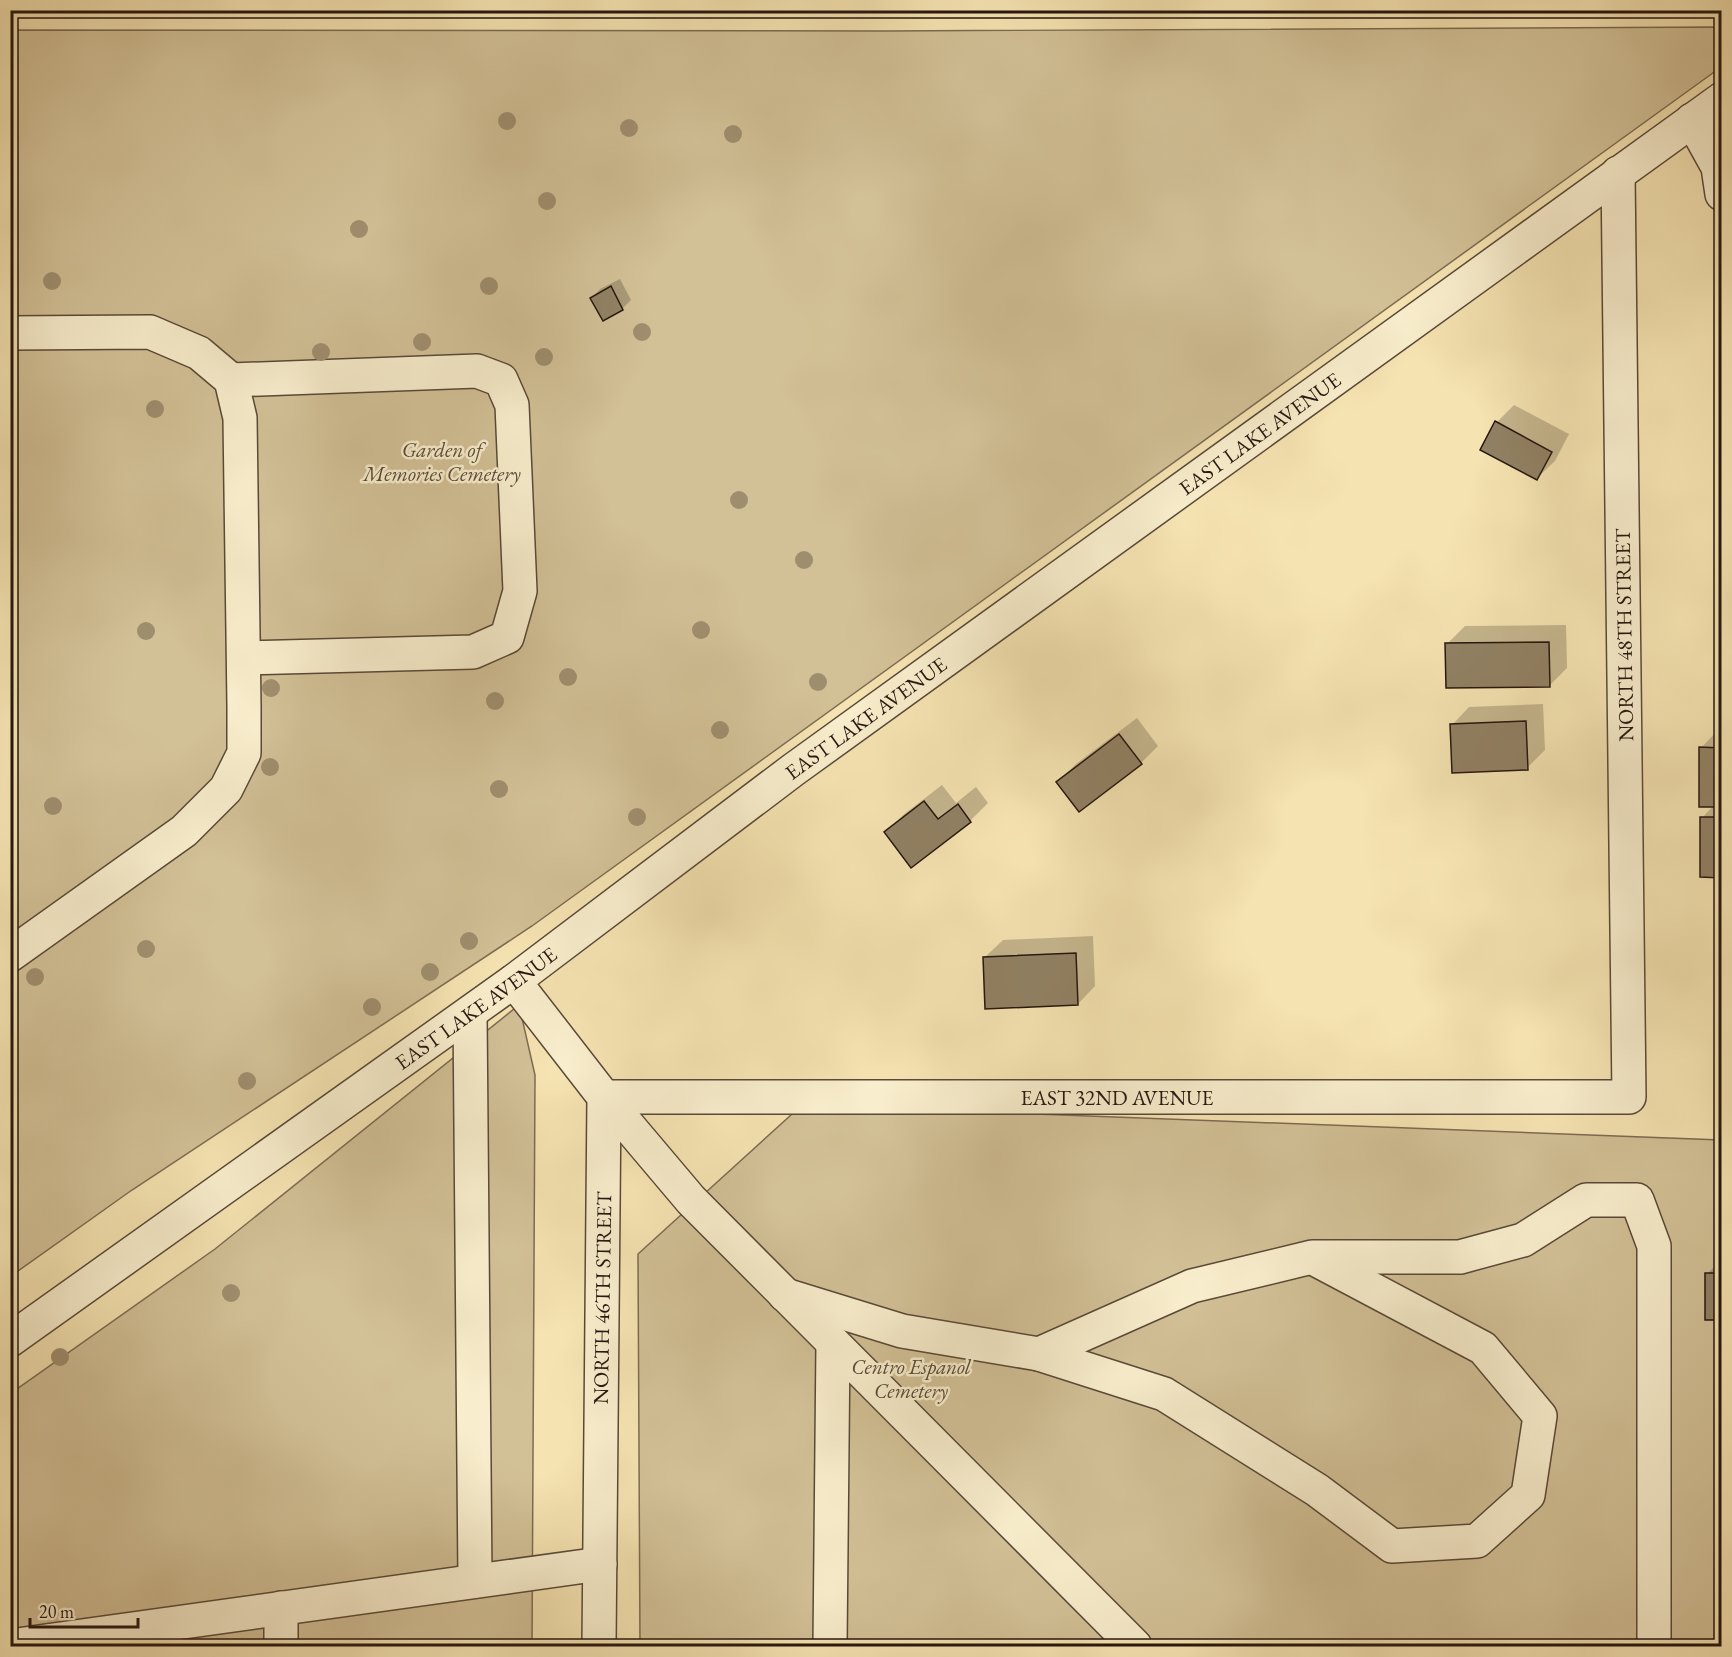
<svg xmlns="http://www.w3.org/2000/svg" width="1732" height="1657" viewBox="0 0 1732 1657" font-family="'EB Garamond',serif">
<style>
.green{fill:#d2c096;stroke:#7c6b53;stroke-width:1.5}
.shadow{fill:#0003}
.building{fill:#918164;stroke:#251610;stroke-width:1.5}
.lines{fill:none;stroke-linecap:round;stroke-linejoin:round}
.minor-casing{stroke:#594938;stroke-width:36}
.minor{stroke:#f8edcc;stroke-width:33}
.tree{fill:#9f8e6e}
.labels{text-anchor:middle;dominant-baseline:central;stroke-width:5;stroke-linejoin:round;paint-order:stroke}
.street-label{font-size:21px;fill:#251610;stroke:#f8edcc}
.park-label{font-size:21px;font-style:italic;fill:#594938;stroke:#f8edcc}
</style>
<rect width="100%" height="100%" fill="#f5e3b1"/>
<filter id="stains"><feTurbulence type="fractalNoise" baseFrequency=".00333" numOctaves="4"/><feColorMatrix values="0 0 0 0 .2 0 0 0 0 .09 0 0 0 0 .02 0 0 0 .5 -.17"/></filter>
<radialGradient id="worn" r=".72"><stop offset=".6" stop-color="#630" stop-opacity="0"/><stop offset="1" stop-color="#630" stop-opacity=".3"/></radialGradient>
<g class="green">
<polygon points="1718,27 1721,29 1721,67 1699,83 532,926 132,1190 11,1276 11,30 886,31"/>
<polygon points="519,1005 535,1075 532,1646 11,1646 10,1394 215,1249"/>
<polygon points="802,1105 1721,1140 1721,1646 640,1646 638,1254"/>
</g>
<g class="shadow">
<polygon points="620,279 631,300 622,309 592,298 600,289"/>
<polygon points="1514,405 1569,434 1555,461 1537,478 1497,422"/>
<polygon points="1566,625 1567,668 1549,686 1447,644 1465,626"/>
<polygon points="1543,704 1545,750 1527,768 1452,725 1469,707"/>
<polygon points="1137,718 1158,746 1141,763 1058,782 1076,764"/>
<polygon points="1718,730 1722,730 1722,876 1702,818 1714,805 1701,748"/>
<polygon points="942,785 956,803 976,787 988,803 970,821 911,866 886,833 903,815"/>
<polygon points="1093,936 1095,986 1078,1004 985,957 1003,940"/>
<polygon points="1722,1259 1722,1319 1707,1274"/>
</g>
<g class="building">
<polygon points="611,286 623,310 603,321 590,298"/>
<polygon points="1495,421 1552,452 1537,480 1480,450"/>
<polygon points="1549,642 1550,687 1446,688 1445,643"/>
<polygon points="1526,721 1528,770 1452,773 1450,724"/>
<polygon points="1119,734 1142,764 1079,812 1056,782"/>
<polygon points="1699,747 1722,748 1722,807 1699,807"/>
<polygon points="924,801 938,819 958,804 971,822 911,868 884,832"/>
<polygon points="1700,817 1722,817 1722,878 1700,877"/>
<polygon points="1076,953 1078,1005 985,1009 983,957"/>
<rect x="1705" y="1273" width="17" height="47"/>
</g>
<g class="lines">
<defs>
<g id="minor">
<polyline points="1692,120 1718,167 1722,194"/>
<polyline points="10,333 150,332 199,353 231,380 240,418 244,706 244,753 226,789 184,831 10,955"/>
<polyline points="231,380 477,371 501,380 512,405 520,591 507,637 473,652 244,658"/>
<polyline points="514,981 604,1097 599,1646"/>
<polyline points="470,1013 475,1581"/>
<path id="s1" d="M604 1097H1629L1618 173"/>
<polyline points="604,1097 691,1200 1135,1646"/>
<polyline points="785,1295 902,1331 1039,1354 1192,1286 1312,1257 1460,1257 1523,1240 1586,1200 1637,1200 1654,1246 1654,1646"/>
<path id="s2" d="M10 1340 514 981 793 770 1722 99"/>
<polyline points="1039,1354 1164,1394 1317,1490 1392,1546 1477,1541 1528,1495 1540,1416 1483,1348 1315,1259"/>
<polyline points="10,1646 600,1564"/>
<polyline points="281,1646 281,1608"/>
<polyline points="830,1646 833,1343"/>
</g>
</defs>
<use href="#minor" class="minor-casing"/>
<use href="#minor" class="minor"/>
</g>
<g class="tree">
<circle cx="507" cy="121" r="9"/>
<circle cx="629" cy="128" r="9"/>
<circle cx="733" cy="134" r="9"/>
<circle cx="547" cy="201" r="9"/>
<circle cx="359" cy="229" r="9"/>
<circle cx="52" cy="281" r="9"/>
<circle cx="489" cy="286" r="9"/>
<circle cx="642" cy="332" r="9"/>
<circle cx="422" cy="342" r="9"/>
<circle cx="321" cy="352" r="9"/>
<circle cx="544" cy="357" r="9"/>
<circle cx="155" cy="409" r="9"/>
<circle cx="739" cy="500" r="9"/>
<circle cx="804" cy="560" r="9"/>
<circle cx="701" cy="630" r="9"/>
<circle cx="146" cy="631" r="9"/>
<circle cx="568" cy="677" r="9"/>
<circle cx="818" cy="682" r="9"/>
<circle cx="271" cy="688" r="9"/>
<circle cx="495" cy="701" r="9"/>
<circle cx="720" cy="730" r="9"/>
<circle cx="270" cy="767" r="9"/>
<circle cx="499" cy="789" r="9"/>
<circle cx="53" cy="806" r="9"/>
<circle cx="637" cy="817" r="9"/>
<circle cx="469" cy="941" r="9"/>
<circle cx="146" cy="949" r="9"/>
<circle cx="430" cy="972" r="9"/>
<circle cx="35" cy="977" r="9"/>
<circle cx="372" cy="1007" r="9"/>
<circle cx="247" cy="1081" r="9"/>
<circle cx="231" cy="1293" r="9"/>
<circle cx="60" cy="1357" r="9"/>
</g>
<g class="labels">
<g class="street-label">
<text stroke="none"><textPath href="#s2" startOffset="1544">EAST LAKE AVENUE</textPath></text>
<text transform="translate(1624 635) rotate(-91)">NORTH 48TH STREET</text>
<text stroke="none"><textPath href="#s2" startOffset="1058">EAST LAKE AVENUE</textPath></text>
<text stroke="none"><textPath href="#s2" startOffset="572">EAST LAKE AVENUE</textPath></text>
<text stroke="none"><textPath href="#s1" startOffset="513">EAST 32ND AVENUE</textPath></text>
<text transform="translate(602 1298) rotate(-89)">NORTH 46TH STREET</text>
</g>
<g class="park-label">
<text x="442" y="449">Garden of<tspan x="442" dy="24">Memories Cemetery</tspan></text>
<text x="911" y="1366">Centro Espanol<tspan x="911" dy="24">Cemetery</tspan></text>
</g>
</g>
<rect width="1732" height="1657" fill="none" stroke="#f5e3b1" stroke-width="36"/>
<rect x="12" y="12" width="1708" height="1633" fill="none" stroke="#251610" stroke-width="3"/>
<rect x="18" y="18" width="1696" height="1621" fill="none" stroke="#251610" stroke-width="1.5"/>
<path d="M30 1618v9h108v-9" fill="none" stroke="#251610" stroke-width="3"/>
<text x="39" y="1618" font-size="18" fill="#251610" stroke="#f8edcc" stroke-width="4.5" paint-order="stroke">20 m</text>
<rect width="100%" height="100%" filter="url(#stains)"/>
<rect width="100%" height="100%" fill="url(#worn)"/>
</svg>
